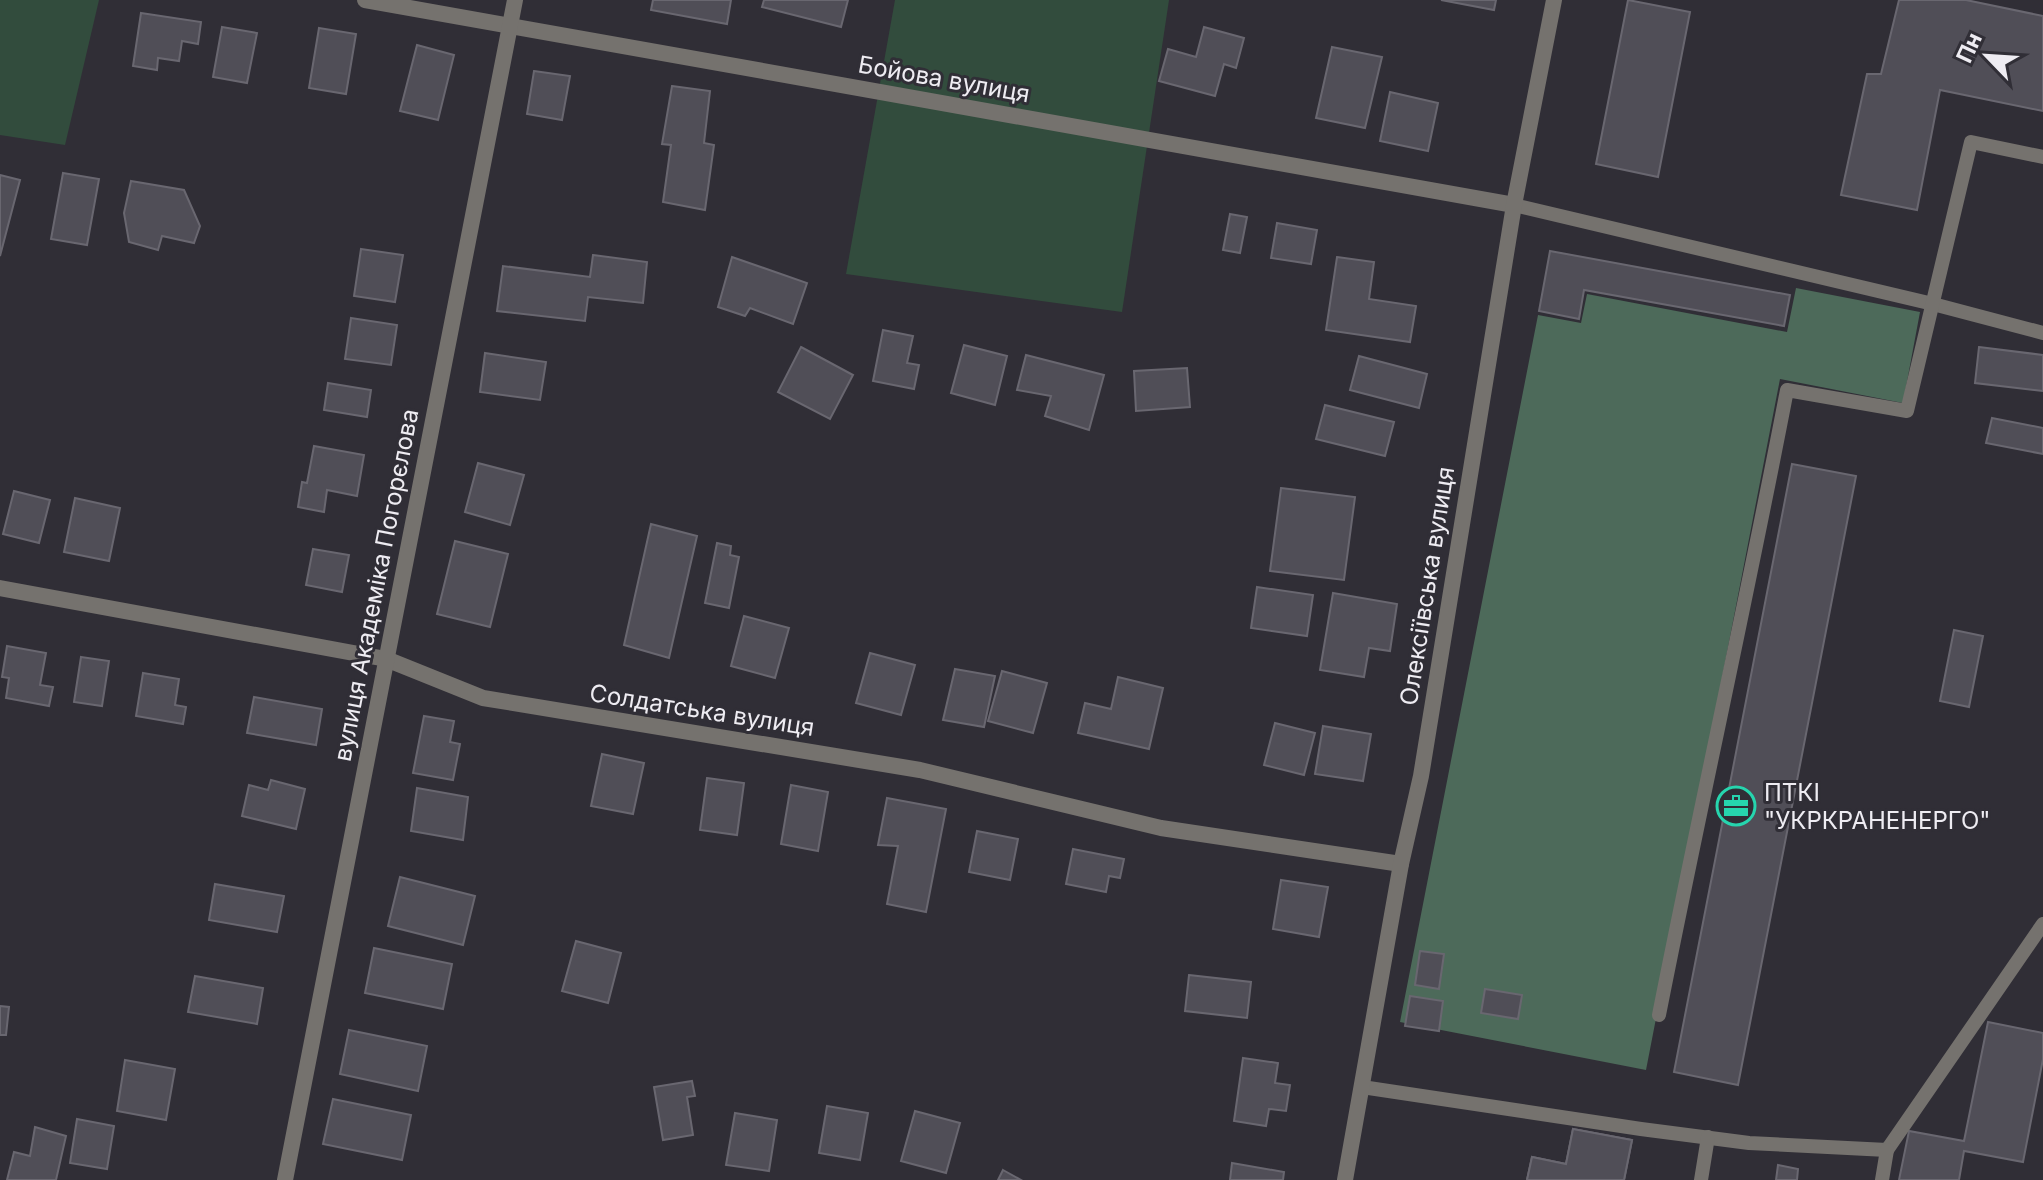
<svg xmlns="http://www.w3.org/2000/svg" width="2043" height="1180" viewBox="0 0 2043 1180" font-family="Inter,sans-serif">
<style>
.green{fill:#324c3d}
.forest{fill:#4d6a5a}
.building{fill:#504e57;stroke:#696770;stroke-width:2}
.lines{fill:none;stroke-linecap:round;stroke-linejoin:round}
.service{stroke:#75726e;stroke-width:14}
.minor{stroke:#75726e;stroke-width:16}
.tertiary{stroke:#75726e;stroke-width:16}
.labels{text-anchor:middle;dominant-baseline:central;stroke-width:6;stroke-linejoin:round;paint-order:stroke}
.street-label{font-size:24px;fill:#eeecf2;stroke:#302e36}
.poi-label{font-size:24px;fill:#eeecf2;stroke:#302e36;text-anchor:start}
</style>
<rect width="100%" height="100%" fill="#302e36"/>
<g class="green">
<polygon points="0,0 99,0 65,145 0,135"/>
<polygon points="895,0 1169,0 1122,312 846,274"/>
</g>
<polygon class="forest" points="1796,288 1920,312 1903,403 1780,379 1646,1070 1400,1022 1538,315 1581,323 1587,294 1787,332"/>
<g class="building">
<polygon points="653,0 731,0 727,24 651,10"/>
<polygon points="764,0 848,0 841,27 762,7"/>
<polygon points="1441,0 1496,0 1494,10"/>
<polygon points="1628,0 1690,12 1658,177 1596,164"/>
<polygon points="1899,0 1966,0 2043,16 2043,111 1940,90 1917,210 1841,195 1867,74 1881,74"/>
<polygon points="141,13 201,22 198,44 182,41 179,61 158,58 157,70 133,66"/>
<polygon points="222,27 257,33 247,83 213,77"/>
<polygon points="1204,27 1244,38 1236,68 1224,64 1215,96 1159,81 1168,49 1196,57"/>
<polygon points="319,28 356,34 346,94 309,88"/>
<polygon points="417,45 454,55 438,120 400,111"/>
<polygon points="1332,47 1382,57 1365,128 1316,118"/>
<polygon points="534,71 570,76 562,120 527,114"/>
<polygon points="672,86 710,91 704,143 714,145 705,210 663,202 671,145 662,144"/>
<polygon points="1390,92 1438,103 1428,151 1380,141"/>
<polygon points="63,173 99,179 87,245 51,239"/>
<polygon points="0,175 20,180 0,256"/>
<polygon points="131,181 184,190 200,226 194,243 162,236 158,250 129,242 124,213"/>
<polygon points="1230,214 1247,217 1240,253 1223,250"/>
<polygon points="1277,223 1317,230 1311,264 1271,258"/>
<polygon points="361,249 403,255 395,302 354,296"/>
<polygon points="1550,251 1790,295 1784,326 1584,290 1579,319 1539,311"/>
<polygon points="593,255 647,262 643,303 588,297 585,321 497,311 503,266 590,277"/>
<polygon points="732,257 807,283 793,324 750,308 745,316 718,307"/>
<polygon points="1337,257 1374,262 1369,299 1416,306 1410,342 1326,330"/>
<polygon points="351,318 397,325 391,365 345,359"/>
<polygon points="883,330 913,336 907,363 919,365 914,389 873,381"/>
<polygon points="964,345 1007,356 995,405 951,393"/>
<polygon points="801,347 853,375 830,419 778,392"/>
<polygon points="1979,347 2043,355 2043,391 1975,383"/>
<polygon points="485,353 546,362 540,400 480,392"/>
<polygon points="1026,355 1104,375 1089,430 1045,416 1051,396 1017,390"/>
<polygon points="1359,356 1427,374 1419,408 1350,390"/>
<polygon points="1187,368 1190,407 1136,411 1134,371"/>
<polygon points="328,383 371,390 367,417 324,410"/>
<polygon points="1325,405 1394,422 1385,456 1316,439"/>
<polygon points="1992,418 2043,428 2043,454 1986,443"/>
<polygon points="314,446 364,455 357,496 327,490 324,512 298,507 302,482 307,483"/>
<polygon points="478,463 524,475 510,525 465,512"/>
<polygon points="1792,464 1856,476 1738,1085 1674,1072"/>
<polygon points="1281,488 1355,497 1344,580 1270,571"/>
<polygon points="14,491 50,500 39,543 3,534"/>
<polygon points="75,498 120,508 109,561 64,552"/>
<polygon points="651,524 697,536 669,658 624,645"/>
<polygon points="455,541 508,554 490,627 437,614"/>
<polygon points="717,543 731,546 730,555 739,557 729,608 705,603"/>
<polygon points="313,549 349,555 342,592 306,585"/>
<polygon points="1257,587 1313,595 1307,636 1251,628"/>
<polygon points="1333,593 1397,604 1390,651 1369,648 1364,677 1320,670"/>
<polygon points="744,616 789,628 775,678 731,666"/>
<polygon points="1954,630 1983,636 1969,707 1940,701"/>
<polygon points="7,646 46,653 40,685 53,687 49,706 6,698 9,678 2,677"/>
<polygon points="870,653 915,665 901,715 856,703"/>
<polygon points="81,657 109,661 102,706 74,702"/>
<polygon points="955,669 995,676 984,727 943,720"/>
<polygon points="1002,671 1047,683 1033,733 988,721"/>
<polygon points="143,673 179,679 175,705 186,707 183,724 136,716"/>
<polygon points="1118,677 1163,688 1149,749 1078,733 1085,703 1111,709"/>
<polygon points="254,697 322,709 316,745 247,733"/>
<polygon points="424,716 454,721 450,742 460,744 453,780 413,773"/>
<polygon points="1275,723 1315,733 1304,775 1264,765"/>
<polygon points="1323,726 1371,734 1363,781 1315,774"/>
<polygon points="602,754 644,763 633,814 591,806"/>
<polygon points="707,778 744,783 737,835 700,830"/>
<polygon points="271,780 305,789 296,829 242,816 249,785 268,790"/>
<polygon points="791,785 828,792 818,851 781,844"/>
<polygon points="417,788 468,797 463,840 411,831"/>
<polygon points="887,798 946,809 926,912 887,904 898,846 878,845"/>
<polygon points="977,831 1018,839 1010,880 969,872"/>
<polygon points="1073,849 1124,859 1120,878 1109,876 1106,892 1066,884"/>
<polygon points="400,877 475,896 463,945 388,926"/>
<polygon points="1281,880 1328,887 1319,937 1273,929"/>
<polygon points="215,884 284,896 277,932 209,920"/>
<polygon points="576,941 621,953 608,1003 562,991"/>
<polygon points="374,948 452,964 443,1009 365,993"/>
<polygon points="1420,951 1444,954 1439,989 1415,985"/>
<polygon points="1189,975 1251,982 1247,1018 1185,1011"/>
<polygon points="195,976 263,988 257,1024 188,1012"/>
<polygon points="1485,989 1522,995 1518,1019 1481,1013"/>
<polygon points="1410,996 1443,1001 1439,1031 1405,1026"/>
<polygon points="0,1006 9,1007 6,1035 0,1035"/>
<polygon points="1988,1022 2043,1033 2043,1059 2023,1162 1964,1151 1959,1180 1899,1180 1909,1131 1964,1141"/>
<polygon points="349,1030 427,1046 418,1091 340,1074"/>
<polygon points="1243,1058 1278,1063 1275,1083 1290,1085 1286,1111 1269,1109 1266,1126 1234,1121"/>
<polygon points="125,1060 175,1069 166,1120 117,1111"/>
<polygon points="692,1081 695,1096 687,1097 693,1135 663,1140 654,1087"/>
<polygon points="333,1099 411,1115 402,1160 323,1144"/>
<polygon points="827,1106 868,1113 860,1160 819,1153"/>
<polygon points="915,1111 960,1123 946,1173 901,1161"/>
<polygon points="735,1113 777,1120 769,1171 726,1165"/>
<polygon points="77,1119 114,1126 107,1169 70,1163"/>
<polygon points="35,1127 66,1136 56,1180 7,1180 14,1152 30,1156"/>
<polygon points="1573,1129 1632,1140 1624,1180 1527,1180 1532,1157 1566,1164"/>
<polygon points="1573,1129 1632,1140 1624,1180 1527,1180 1532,1157 1566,1164"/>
<polygon points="1232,1163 1284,1172 1283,1180 1230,1180"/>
<polygon points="1778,1165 1798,1169 1797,1180 1776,1180"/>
<polygon points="1003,1170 1021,1180 998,1180"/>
</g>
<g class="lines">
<g class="service">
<polyline points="1514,205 1933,304 2043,333"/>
<path d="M1659 1015C1700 807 1747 599 1787 390L1907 411 1971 142 2043 157"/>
<polyline points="1362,1087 1641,1129 1749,1143 1887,1150 2043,924"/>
<polyline points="1701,1180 1708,1137"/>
<polyline points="1882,1180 1887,1150"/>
</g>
<g class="minor">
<polyline points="365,0 1514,205"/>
<polyline points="0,588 386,659 483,698 920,770 1161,828 1401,864"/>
<polyline points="285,1180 515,0"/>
</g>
<polyline class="tertiary" points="1345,1180 1401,864 1421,776 1514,205 1554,0"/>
</g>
<defs>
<symbol id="office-ring" viewBox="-11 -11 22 22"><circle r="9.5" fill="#302e36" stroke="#26d5ae" stroke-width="1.5"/><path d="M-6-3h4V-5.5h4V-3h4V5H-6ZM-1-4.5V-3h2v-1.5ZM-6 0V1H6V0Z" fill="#26d5ae"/></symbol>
</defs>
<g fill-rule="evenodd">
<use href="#office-ring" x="1714" y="784" width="44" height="44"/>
</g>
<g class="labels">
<g class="street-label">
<text transform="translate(944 79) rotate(10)">Бойова вулиця</text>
<text transform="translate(376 585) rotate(-79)">вулиця Академіка Погорєлова</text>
<text transform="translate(1427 586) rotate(-81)">Олексіївська вулиця</text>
<text transform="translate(702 710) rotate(9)">Солдатська вулиця</text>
</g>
<g class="poi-label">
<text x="1764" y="792">ПТКІ<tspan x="1764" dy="28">"УКРКРАНЕНЕРГО"</tspan></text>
</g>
</g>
<g transform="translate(1987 56) rotate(295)" stroke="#302e36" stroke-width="6" paint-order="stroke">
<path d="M0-6L14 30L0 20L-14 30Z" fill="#eeecf2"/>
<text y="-12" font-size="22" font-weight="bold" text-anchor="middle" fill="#eeecf2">Пн</text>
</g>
</svg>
